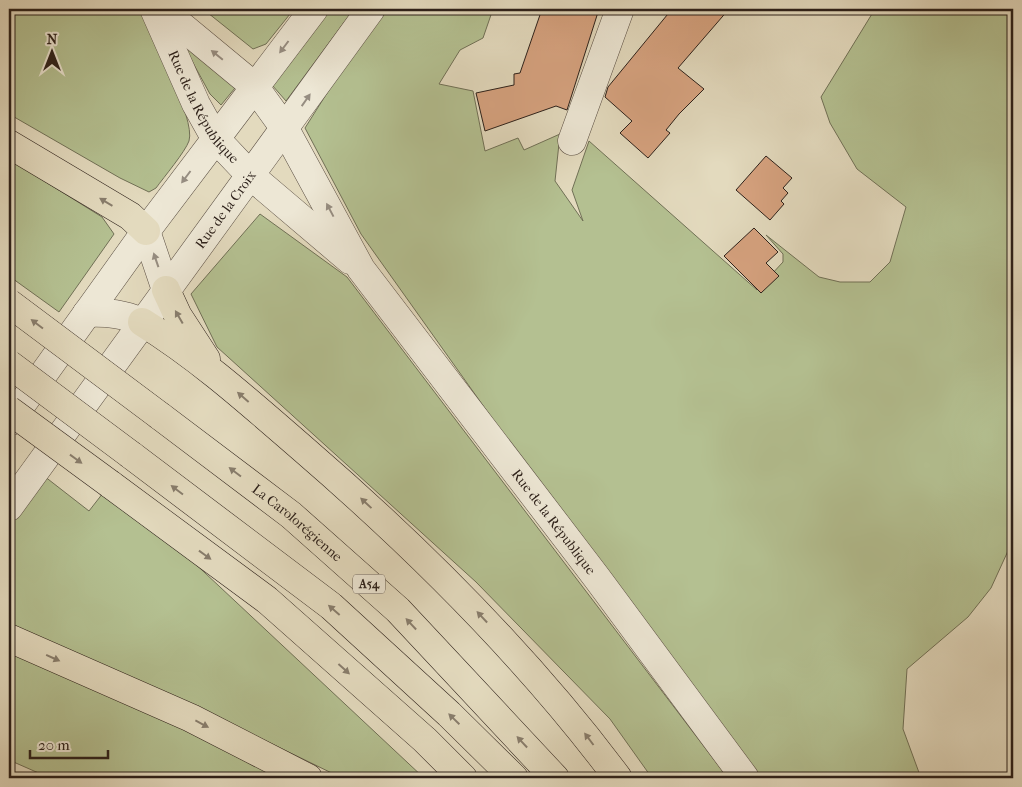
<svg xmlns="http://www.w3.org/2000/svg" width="1022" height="787" viewBox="0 0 1022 787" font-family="'IM FELL French Canon',serif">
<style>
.green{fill:#b4c091;stroke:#707056}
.building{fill:#d6a27f;stroke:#2c201a}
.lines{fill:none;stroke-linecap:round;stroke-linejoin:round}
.minor-casing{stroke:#5a4e43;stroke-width:29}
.highway-casing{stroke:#2c201a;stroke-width:29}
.minor{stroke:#ede7d5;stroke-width:28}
.highway{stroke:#e3dabe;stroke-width:28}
.highway-bridge-casing{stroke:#2c201a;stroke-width:29;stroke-linecap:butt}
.highway-bridge{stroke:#e3dabe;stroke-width:28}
.oneway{fill:#968d81}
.oneway2{fill:#887d6c}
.labels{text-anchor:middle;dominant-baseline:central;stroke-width:5;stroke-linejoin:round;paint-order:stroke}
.shield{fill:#ede7d5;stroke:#665c52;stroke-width:1}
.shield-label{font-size:12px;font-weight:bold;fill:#2c201a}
.street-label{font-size:14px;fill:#2c201a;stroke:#ede7d5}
</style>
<rect width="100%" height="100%" fill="#e3dabe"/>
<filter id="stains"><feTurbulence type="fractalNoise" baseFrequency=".004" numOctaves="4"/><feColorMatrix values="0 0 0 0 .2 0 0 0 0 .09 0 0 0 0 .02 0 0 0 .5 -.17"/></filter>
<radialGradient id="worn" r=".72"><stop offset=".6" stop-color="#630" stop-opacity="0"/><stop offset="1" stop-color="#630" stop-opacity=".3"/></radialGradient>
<g class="green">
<path d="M9 9H139C150 33 196 118 189 141 185 152 164 177 156 188L149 192 120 178 9 114Z"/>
<polygon points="203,9 294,9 266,44 253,49"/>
<polygon points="330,9 354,9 286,101 272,85"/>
<polygon points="380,9 493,9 483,38 460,50 439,84 473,91 485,151 518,138 524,150 560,134 555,181 583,221 572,190 589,141 757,290 783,262 783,254 766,235 819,277 840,282 870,282 890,262 906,207 857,169 830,123 821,97 875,9 1013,9 1013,540 991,588 968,617 907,669 903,729 921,778 757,778 674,674 361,234 305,128"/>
<polygon points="183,38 235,88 221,105 210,94 181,41"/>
<polygon points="9,159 102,217 114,234 59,312 9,276"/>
<polygon points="260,214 347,277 728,778 652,778 610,719 476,582 217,347 191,294"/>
<polygon points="35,469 89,511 110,484 424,778 342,778 204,711 9,633 9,534"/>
<polygon points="9,635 295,778 50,778 9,760"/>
</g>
<g class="building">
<polygon points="542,9 599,9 567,110 556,106 485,131 476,93 514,85 514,74 520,73"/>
<polygon points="672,9 729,9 678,68 704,89 679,114 666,130 670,133 648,158 620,133 632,121 605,97 608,87"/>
<polygon points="766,156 792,178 783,188 788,193 781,201 784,204 770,220 736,190"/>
<polygon points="754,228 778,252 766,263 779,276 761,293 724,256"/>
</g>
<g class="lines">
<defs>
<g id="minor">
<path id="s1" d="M154 9 196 104 215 138 251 176 350 260"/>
<path id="s2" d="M161 9 254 86 285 129 361 269 597 578 745 778"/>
<polyline points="572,141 620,9"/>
<polyline points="146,231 166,290"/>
<path d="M87 313C108 312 123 314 142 322"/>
<polyline points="9,422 146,231 314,9"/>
<path id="s3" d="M9 507 371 9"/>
</g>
<g id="highway">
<polyline points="9,144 130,216 146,231"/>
<polyline points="166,290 178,316 206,359"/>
<path d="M142 322C200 358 250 403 302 448 418 548 527 656 618 778"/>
<path id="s4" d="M160 416 291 515 398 610 555 778"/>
<polyline points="131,455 331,606 449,714 514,778"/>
<polyline points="110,484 267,600 425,740 463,778"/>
<polyline points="9,638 191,718 308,778"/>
</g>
</defs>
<use href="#minor" class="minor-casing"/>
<use href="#highway" class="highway-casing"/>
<use href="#minor" class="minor"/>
<use href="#highway" class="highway"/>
<defs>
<g id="highway-bridge">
<polyline points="9,303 160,416"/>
<polyline points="9,364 131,455"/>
<polyline points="9,410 110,484"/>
</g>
</defs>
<use href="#highway-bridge" class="highway-bridge-casing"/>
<use href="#highway-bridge" class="highway-bridge"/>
</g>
<defs><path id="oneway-solid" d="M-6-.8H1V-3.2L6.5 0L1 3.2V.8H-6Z" transform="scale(1.25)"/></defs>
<g class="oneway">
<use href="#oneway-solid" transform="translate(284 47) rotate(127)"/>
<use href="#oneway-solid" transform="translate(217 55) rotate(-141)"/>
<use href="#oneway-solid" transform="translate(306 100) rotate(-55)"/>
<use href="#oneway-solid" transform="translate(186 177) rotate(127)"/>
<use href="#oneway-solid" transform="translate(330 210) rotate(-118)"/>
<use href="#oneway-solid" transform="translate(156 260) rotate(-109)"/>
</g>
<g class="oneway2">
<use href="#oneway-solid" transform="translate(106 202) rotate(-149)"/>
<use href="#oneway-solid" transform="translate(179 317) rotate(-120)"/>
<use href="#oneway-solid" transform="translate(37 324) rotate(-143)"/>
<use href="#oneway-solid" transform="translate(243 397) rotate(-139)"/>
<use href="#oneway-solid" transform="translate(76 459) rotate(36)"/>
<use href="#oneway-solid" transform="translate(235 472) rotate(-143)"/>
<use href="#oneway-solid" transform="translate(177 490) rotate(-143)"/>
<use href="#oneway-solid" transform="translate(366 503) rotate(-137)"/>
<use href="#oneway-solid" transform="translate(205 555) rotate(36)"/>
<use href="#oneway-solid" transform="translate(334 610) rotate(-139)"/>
<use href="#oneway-solid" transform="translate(482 617) rotate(-133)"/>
<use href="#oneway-solid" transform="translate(411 624) rotate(-133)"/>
<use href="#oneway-solid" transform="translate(53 658) rotate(24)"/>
<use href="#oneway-solid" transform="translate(344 669) rotate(42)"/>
<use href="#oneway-solid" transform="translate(454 719) rotate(-136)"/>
<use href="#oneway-solid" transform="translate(202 724) rotate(28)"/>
<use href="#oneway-solid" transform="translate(589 739) rotate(-127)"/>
<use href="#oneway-solid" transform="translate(522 742) rotate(-133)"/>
</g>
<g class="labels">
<rect class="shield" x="353" y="574.5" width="32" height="19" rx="4"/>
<g class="shield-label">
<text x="369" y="584">A54</text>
</g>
<g class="street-label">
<text stroke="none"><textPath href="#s1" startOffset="110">Rue de la République</textPath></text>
<text stroke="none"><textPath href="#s3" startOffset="368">Rue de la Croix</textPath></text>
<text stroke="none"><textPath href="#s2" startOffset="651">Rue de la République</textPath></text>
<text stroke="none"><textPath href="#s4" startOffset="174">La Carolorégienne</textPath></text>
</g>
</g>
<rect width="1022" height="787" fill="none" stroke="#e3dabe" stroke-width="30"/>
<rect x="10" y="10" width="1002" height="767" fill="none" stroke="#2c201a" stroke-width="2.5"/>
<rect x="15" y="15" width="992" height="757" fill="none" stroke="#2c201a"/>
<g transform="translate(52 52)" stroke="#ede7d5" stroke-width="4" paint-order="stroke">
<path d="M0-4L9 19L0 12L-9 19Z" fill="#2c201a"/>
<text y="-8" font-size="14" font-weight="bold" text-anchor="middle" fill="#2c201a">N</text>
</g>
<path d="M30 750v8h78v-8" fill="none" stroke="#2c201a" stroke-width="2.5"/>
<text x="38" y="750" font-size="15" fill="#2c201a" stroke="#ede7d5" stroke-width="4" paint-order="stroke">20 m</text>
<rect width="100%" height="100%" filter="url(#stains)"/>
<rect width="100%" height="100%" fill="url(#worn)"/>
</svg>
